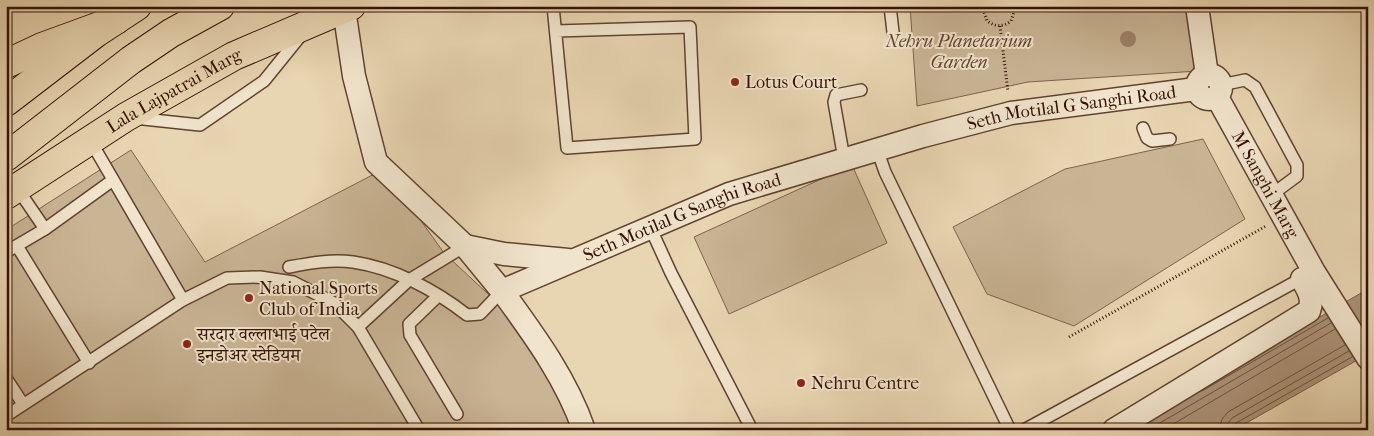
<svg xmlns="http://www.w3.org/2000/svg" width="1374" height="436" viewBox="0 0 1374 436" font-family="'IM FELL French Canon','Noto Serif Devanagari',serif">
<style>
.green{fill:#c9b494;stroke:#7e624c}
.water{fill:#ab9277;stroke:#7b5e49}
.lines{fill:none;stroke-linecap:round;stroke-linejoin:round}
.shore{stroke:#70523e;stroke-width:1}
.service-casing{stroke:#614230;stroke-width:14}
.minor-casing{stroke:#614230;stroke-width:25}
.primary-casing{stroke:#341105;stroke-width:30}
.motorway-casing{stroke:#341105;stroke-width:30}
.path{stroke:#341105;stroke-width:3;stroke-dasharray:1 2.5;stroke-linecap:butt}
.service{stroke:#f0e4cc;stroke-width:11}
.minor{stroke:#f0e4cc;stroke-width:22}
.primary{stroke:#e8d5b1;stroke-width:28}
.motorway{stroke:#e8d5b1;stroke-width:28}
.tree{fill:#9e846a}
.poi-dot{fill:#8f2418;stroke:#f0e4cc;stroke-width:2}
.labels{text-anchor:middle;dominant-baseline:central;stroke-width:4;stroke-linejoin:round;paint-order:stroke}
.park-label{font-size:18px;font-style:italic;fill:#614230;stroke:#f0e4cc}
.poi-label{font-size:18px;fill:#341105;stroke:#f0e4cc;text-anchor:start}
.street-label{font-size:18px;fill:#341105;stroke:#f0e4cc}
</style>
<rect width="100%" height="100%" fill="#e8d5b1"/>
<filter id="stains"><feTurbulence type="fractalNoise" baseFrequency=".004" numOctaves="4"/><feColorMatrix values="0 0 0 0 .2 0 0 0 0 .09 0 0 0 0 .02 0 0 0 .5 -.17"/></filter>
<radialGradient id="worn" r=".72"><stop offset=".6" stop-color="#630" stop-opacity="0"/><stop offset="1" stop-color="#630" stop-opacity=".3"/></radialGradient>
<g class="green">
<polygon points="910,6 1189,6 1198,71 1028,82 917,106"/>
<polygon points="1203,139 1245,219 1074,326 987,294 953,227 1065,169"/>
<polygon points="131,150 205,262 384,169 444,253 531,334 583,430 6,430 6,230"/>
<polygon points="852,165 887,243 729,314 694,237"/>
</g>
<polygon class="water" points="1368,289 1368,354 1234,430 1125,430"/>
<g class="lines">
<g class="shore">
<polyline points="1202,391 1328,318"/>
<polyline points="1148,430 1331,323"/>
<polyline points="1163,430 1335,329"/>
<polyline points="1219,430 1222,419 1228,412 1345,345"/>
<polyline points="1227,430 1228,423 1232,418 1349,351"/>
<polyline points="1233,430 1236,423 1352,357"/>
</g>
<defs>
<g id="service">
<polyline points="553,6 567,148 695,139 690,27 556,31"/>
<polyline points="890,6 893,32"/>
<polyline points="1221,85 1245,80 1255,87 1297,165 1297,176 1270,196"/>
<polyline points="134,118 200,125 264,81 302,34"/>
<polyline points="1143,128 1147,138 1152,141 1170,139"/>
<polyline points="90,140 183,300"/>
<polyline points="877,149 885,172 1010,430"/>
<polyline points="844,159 834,102 836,95 861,90"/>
<polyline points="17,188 45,229"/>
<polyline points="650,227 671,273 752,430"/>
<polyline points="17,246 89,363"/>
<polyline points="6,252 45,229 113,180"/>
<path d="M289 267C310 263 332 259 353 262 394 268 435 290 467 315L480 314 502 291"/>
<polyline points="438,296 409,324 410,335 457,414"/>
<polyline points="358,327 409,280 465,246"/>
<polyline points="6,378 23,404"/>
<polyline points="6,416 183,300 227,278 260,277 293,282 334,303 358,327 419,430"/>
<polyline points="1024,430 1306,276"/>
</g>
<g id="minor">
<polyline points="1197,6 1207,75"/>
<path id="s1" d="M344 9 354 76 376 162 465 246 502 291 729 194 923 136 1011 113 1196 89"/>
<circle cx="1209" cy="87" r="12"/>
<path id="s2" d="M1217 97 1314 272 1368 358"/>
<polyline points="465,246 504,254 568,260"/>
<path d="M502 291C534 335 566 378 584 430"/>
<path d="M1114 430 1309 311C1314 298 1308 290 1302 279"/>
</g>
<g id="primary">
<polyline points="6,102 96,33 137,6"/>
<path id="s3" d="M6 195 126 117 234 56 351 6"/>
</g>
<g id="motorway">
<polyline points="6,64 42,47 116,20"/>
<polyline points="6,157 131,60 171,33 220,6"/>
</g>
</defs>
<use href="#service" class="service-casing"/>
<use href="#minor" class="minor-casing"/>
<use href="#primary" class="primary-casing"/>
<use href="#motorway" class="motorway-casing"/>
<g class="path">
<path d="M982 6 987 21C996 27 1003 27 1011 21L1016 6"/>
<polyline points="1000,26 1008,92"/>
<polyline points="1069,337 1266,226"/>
</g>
<use href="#service" class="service"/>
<use href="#minor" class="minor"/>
<use href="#primary" class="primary"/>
<use href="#motorway" class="motorway"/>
</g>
<circle class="tree" cx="1128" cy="39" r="8"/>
<g class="poi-dot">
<circle cx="735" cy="82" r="5"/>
<circle cx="249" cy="298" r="5"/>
<circle cx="187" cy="344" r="5"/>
<circle cx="801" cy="383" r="5"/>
</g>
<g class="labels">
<g class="park-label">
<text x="959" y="41">Nehru Planetarium<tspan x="959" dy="21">Garden</tspan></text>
</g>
<g class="poi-label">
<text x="745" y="82">Lotus Court</text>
<text x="259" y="288">National Sports<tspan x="259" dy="21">Club of India</tspan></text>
<text x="197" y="334">सरदार वल्लाभाई पटेल<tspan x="197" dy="21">इनडोअर स्टेडियम</tspan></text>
<text x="811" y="383">Nehru Centre</text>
</g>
<g class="street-label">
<text stroke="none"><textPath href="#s3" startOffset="198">Lala Lajpatrai Marg</textPath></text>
<text stroke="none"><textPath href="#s1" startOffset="938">Seth Motilal G Sanghi Road</textPath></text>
<text stroke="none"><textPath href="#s2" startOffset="100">M Sanghi Marg</textPath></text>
<text stroke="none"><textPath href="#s1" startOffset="532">Seth Motilal G Sanghi Road</textPath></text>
</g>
</g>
<rect width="1374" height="436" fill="none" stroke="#e8d5b1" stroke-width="25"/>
<rect x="8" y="8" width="1359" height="421" fill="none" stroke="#341105" stroke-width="2.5"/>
<rect x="12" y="12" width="1349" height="411" fill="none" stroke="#341105"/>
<rect width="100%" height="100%" filter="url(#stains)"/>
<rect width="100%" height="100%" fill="url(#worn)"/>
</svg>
